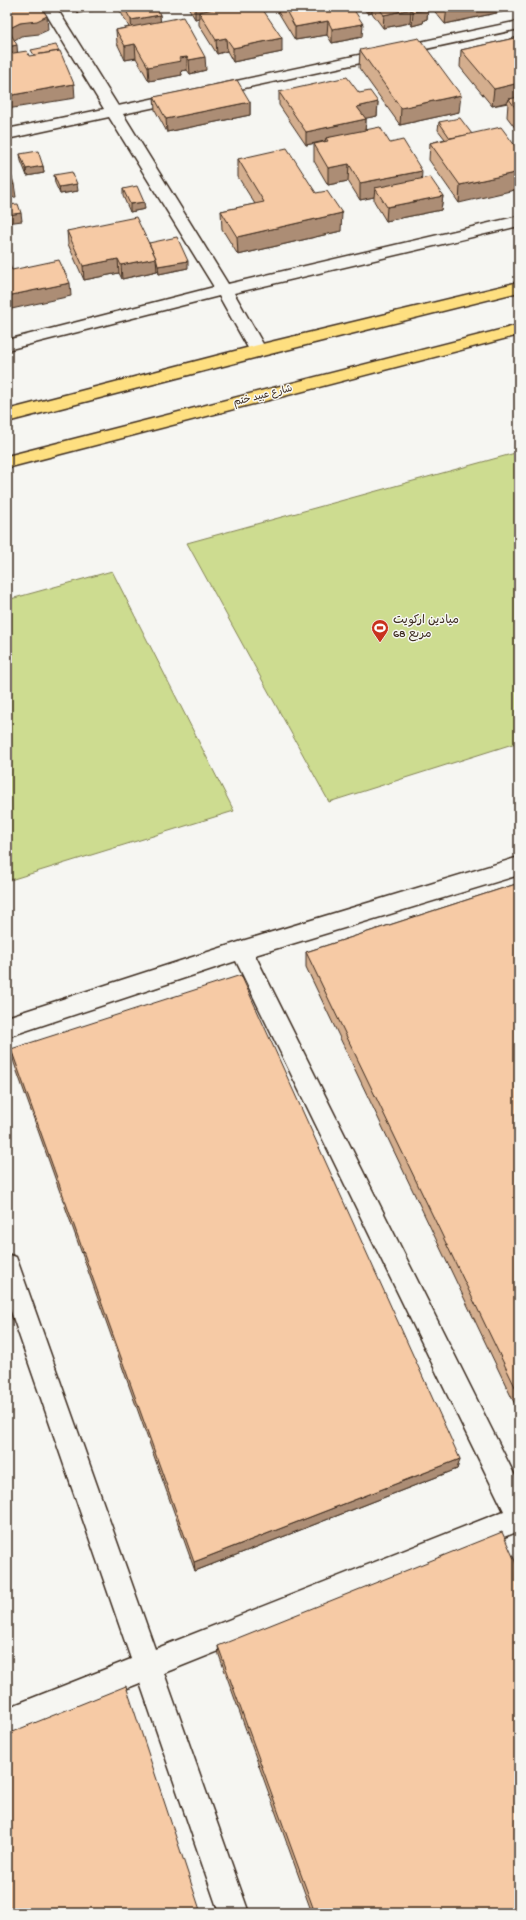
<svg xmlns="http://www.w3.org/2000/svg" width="526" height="1920" viewBox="0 0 526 1920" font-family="'Gochi Hand','Playpen Sans Arabic',sans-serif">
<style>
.green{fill:#cddc90;stroke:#848357}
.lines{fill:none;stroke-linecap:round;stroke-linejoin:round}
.minor-casing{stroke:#3b2a1e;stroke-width:3}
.major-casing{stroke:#3b2a1e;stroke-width:3}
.minor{fill:#f6f6f2;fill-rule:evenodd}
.major{fill:#fedf80;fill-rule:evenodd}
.wall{fill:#d4ae8e;stroke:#3b2a1e}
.shaded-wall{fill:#ac8d74;stroke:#3b2a1e}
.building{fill:#f6caa5;stroke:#3b2a1e}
.labels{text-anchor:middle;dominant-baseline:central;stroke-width:3;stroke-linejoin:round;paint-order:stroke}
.far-street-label{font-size:10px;fill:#3b2a1e;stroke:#f6f6f2}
.poi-label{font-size:12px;fill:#3b2a1e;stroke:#f6f6f2;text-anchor:start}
</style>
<rect width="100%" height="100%" fill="#f6f6f2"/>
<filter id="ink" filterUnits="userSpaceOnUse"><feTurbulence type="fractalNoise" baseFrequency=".025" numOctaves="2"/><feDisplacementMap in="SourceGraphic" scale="8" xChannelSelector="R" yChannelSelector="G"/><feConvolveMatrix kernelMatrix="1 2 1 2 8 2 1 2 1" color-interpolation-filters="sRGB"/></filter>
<g filter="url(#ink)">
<g class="green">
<polygon points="519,452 519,742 329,802 187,543"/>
<polygon points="112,571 234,811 7,881 7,600"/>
</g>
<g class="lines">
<defs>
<g id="minor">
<polygon points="42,7 56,7 118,106 519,21 519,29 123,114 228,284 519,216 519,226 234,293 267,351 264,355 258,357 252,355 219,296 7,350 7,340 214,287 109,117 7,139 7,129 104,109"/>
<polygon points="519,857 519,875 255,955 519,1484 519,1531 164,1673 249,1913 219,1913 140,1683 7,1736 7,1708 131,1659 7,1300 7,1254 16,1257 19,1265 155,1649 504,1511 236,961 7,1037 7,1017 242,941"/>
</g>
<g id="major">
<polygon points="519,282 519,292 258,357 7,422 7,410 258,345"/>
<polygon points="519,325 519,335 7,468 7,456"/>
</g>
</defs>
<use href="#minor" class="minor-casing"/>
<use href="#major" class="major-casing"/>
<use href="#minor" class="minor"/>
<use href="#major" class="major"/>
</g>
<g class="wall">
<polygon points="75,7 89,7 89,12 78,13"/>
<polygon points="118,7 156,7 160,15 160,22 206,70 190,74 187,70 181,71 182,75 149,81 136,58 125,60 117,43 116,30 129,27"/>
<polygon points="188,7 261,7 282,52 233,62 227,51 217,54 199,25 199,18 195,19"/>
<polygon points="275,7 352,7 362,37 332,43 327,35 295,40"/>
<polygon points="363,7 428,7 427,19 424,20 423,23 412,26 410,23 383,28 372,13 368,14 363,8"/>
<polygon points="431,7 515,7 515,9 445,24"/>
<polygon points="519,37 519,133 507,117 508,103 492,106 460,67 461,50"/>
<polygon points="360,50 459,112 400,125 359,68"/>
<polygon points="279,92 359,93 378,102 377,116 366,118 366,130 390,143 422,178 443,196 441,210 386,221 374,201 374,197 360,200 348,181 328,185 314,161 314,144 325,141 306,145 279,105"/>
<polygon points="154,97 250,102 250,115 167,132 155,110"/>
<polygon points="439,122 472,134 459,203 429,160 430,143 445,139 438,130"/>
<polygon points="20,154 43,166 44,173 27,176 21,161"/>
<polygon points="238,159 316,193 341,231 238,255 222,229 221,211 255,204 238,177"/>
<polygon points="54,175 78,191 60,194 55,183"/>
<polygon points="123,189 145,209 130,212 123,196"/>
<polygon points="67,231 149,243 188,268 159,274 157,270 157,271 122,279 119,273 84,280 68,244"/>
<polygon points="519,883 519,1413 306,967 306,952"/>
<polygon points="11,1049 460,1459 457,1469 195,1571 14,1063"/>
<polygon points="218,1646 519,1913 312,1913 219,1655"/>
</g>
<g class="shaded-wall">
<polygon points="77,7 89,7 89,12 78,13"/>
<polygon points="91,7 112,7 91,11"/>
<polygon points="195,7 251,7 199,12 199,18 195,19"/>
<polygon points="368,7 372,7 372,13 368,14"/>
<polygon points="422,7 428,7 427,19 424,20 423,23 412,26 413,12"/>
<polygon points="447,7 515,7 515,9 445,24"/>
<polygon points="411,9 410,23 383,28 384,15"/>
<polygon points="160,15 161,28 132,33 131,20"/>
<polygon points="47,16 48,30 39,34 21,36 10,43 8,29 20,23"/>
<polygon points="328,21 327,35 295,40 295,27"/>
<polygon points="363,24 362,37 332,43 332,29"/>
<polygon points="226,38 227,51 217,54 216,40"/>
<polygon points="282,38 282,52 233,62 233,48"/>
<polygon points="135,44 136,58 125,60 125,46"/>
<polygon points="17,45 18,59 7,61 7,47"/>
<polygon points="187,57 187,70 181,71 182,75 149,81 148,67 179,58"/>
<polygon points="205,57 206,70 190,74 189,60"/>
<polygon points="519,83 519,100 509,99 508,102 492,106 494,89"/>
<polygon points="74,84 75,98 7,109 7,96"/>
<polygon points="461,95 459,112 400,125 401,108"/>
<polygon points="250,102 250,115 167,132 166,119"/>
<polygon points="378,102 377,116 357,120 357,107"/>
<polygon points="366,119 365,132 326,138 325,141 306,145 306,132"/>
<polygon points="349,164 348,181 328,185 328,168"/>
<polygon points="43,166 44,173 27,176 26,169"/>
<polygon points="422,171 421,188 375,188 374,197 360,200 360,183"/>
<polygon points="519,172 519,189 459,203 460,185"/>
<polygon points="14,184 16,197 7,198 7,185"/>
<polygon points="77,184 78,191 60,194 59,187"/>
<polygon points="443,196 441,210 386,221 387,207"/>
<polygon points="144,202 145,209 130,212 130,204"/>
<polygon points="21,213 22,221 7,223 7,215"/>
<polygon points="342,213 341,231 238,255 237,237"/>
<polygon points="156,258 157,271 122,279 121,265"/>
<polygon points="118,259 119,273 84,280 83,266"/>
<polygon points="188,261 188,268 159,274 158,266"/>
<polygon points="70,283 71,296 7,310 7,296"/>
<polygon points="460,1459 457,1469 195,1571 194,1562"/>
</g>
<g class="building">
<polygon points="7,7 41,7 47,16 37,21 20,23 8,29 17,45 7,47"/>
<polygon points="124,7 156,7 160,15 131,20"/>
<polygon points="224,7 261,7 282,38 233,48 226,38 216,40 199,12"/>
<polygon points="284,7 352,7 363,24 332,29 328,21 295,27"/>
<polygon points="378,7 422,7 424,10 413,12 411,9 384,15"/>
<polygon points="183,17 205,57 189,60 187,57 179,58 181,61 148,67 135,44 125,46 116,30"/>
<polygon points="519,37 519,83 494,89 461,50"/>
<polygon points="419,38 461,95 401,108 360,50"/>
<polygon points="56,45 59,51 34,55 31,50"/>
<polygon points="27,51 29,56 60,51 74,84 7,96 7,54"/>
<polygon points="347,77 359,93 370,91 378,102 357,107 366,119 306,132 279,92"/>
<polygon points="237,80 250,102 166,119 154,97"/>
<polygon points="519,97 519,113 509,99"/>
<polygon points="460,118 472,134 450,138 439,122"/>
<polygon points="380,127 390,143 403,140 422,171 360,183 349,164 328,168 314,144 328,141 326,138"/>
<polygon points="501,127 519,151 519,172 460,185 430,143"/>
<polygon points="287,148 316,193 327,191 342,213 237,237 221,211 264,202 238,159"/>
<polygon points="38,151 43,166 26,169 20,154"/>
<polygon points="7,161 14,184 7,185"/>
<polygon points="72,172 77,184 59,187 54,175"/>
<polygon points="430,177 443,196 387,207 375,188"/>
<polygon points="137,186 144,202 130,204 123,189"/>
<polygon points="18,204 21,213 7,215 7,205"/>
<polygon points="136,217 156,258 121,265 118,259 83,266 67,231"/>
<polygon points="177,237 188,261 158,266 156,258 149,243"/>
<polygon points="7,260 12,270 59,260 70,283 7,296"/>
<polygon points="519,883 519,1395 306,952"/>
<polygon points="241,975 460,1459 194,1562 11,1049"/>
<polygon points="502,1532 519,1570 519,1913 315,1913 218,1646"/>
<polygon points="126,1686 201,1913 7,1913 7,1734"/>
</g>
</g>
<defs>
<symbol id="stadium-pin" viewBox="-11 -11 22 30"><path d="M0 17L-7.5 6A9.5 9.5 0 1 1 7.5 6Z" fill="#c8321e" stroke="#f6f6f2"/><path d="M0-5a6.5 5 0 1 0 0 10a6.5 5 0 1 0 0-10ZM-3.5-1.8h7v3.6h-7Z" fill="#fff"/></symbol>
</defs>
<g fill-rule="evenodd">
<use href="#stadium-pin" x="370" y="618" width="20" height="27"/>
</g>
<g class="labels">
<g class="far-street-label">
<text transform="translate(263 396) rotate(-14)">شارع عبيد ختم</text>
</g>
<g class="poi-label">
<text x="393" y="621">ميادين اركويت<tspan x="393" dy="14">مربع 68</tspan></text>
</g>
</g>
<rect width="526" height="1920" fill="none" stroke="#f6f6f2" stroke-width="24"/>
<rect x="12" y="12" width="502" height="1896" fill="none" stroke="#3b2a1e" stroke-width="1.5" filter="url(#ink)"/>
</svg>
